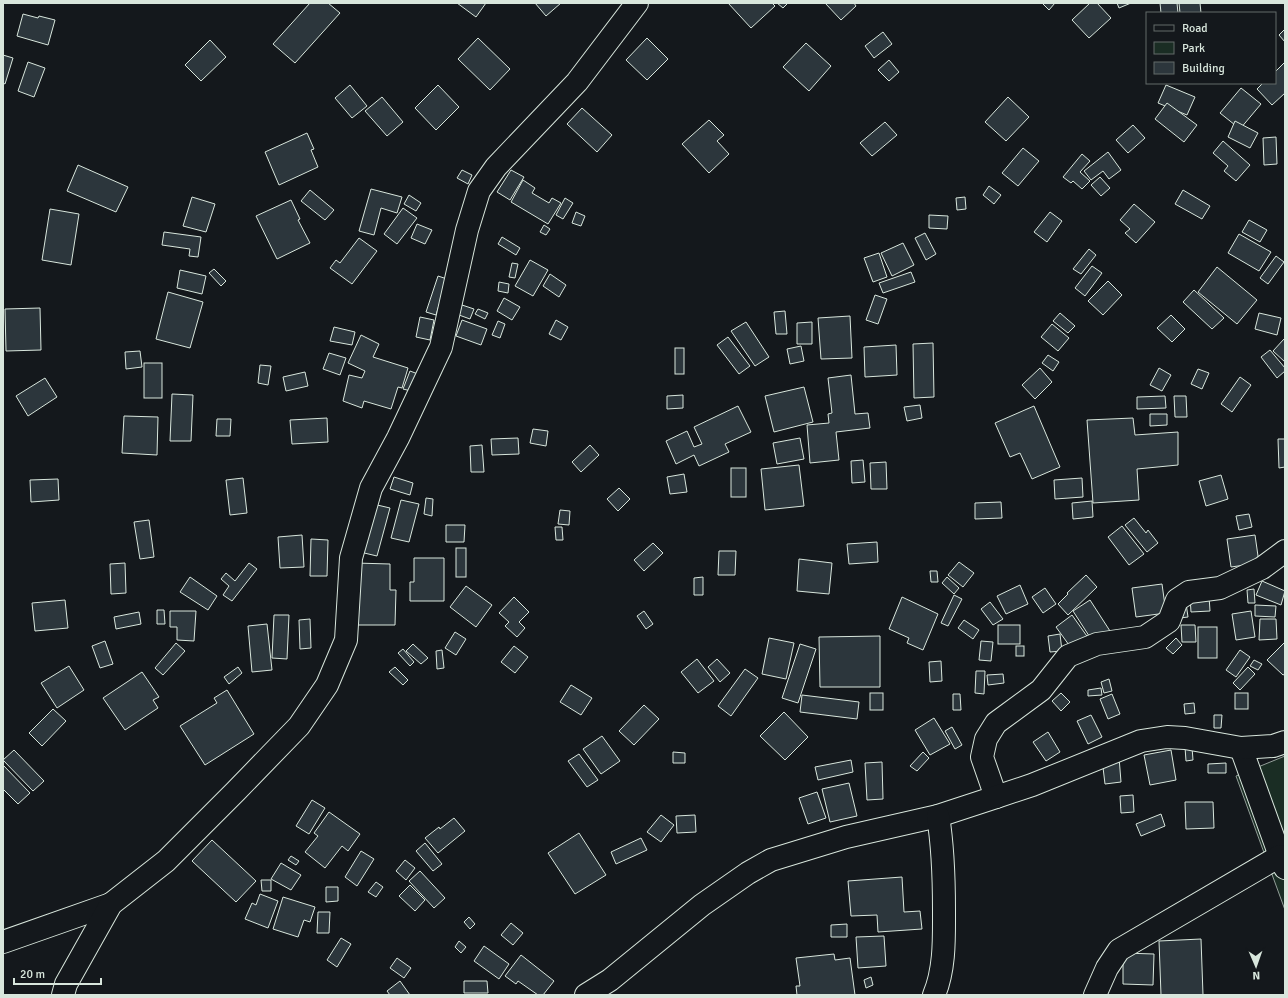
<svg xmlns="http://www.w3.org/2000/svg" width="1288" height="998" viewBox="0 0 1288 998" font-family="Signika,sans-serif">
<style>
.green{fill:#1a2d24;stroke:#939e99}
.building{fill:#2c363c;stroke:#d8e6dc}
.lines{fill:none;stroke-linecap:round;stroke-linejoin:round}
.street-casing{stroke:#d8e6dc;stroke-width:24}
.street{stroke:#14181c;stroke-width:22}
</style>
<rect width="100%" height="100%" fill="#14181c"/>
<polygon class="green" points="1285,756 1285,910 1236,776"/>
<g class="building">
<polygon points="310,3 328,3 340,13 295,63 273,44"/>
<polygon points="457,3 486,3 476,17"/>
<polygon points="535,3 561,3 546,16"/>
<polygon points="728,3 772,3 775,6 751,28"/>
<polygon points="777,3 788,3 783,8"/>
<polygon points="825,3 854,3 856,6 841,20"/>
<polygon points="1042,3 1055,3 1049,10"/>
<polygon points="1090,3 1097,3 1111,18 1089,38 1072,20"/>
<polygon points="1117,3 1131,3 1119,8"/>
<polygon points="1160,3 1177,3 1178,13 1161,13"/>
<polygon points="1179,3 1200,3 1201,13 1180,13"/>
<polygon points="23,14 38,18 39,16 55,20 48,45 17,36"/>
<polygon points="1285,29 1285,42 1279,35"/>
<polygon points="883,32 892,44 874,58 865,46"/>
<polygon points="478,38 510,69 490,90 458,59"/>
<polygon points="647,38 668,59 647,80 626,60"/>
<polygon points="210,40 226,57 201,81 185,65"/>
<polygon points="806,43 831,66 809,91 783,67"/>
<polygon points="3,55 13,58 5,84 3,83"/>
<polygon points="889,60 899,72 889,81 878,70"/>
<polygon points="28,62 45,68 34,97 18,91"/>
<polygon points="1285,62 1285,93 1272,105 1257,89 1263,83 1275,83 1275,72"/>
<polygon points="350,85 367,106 352,118 335,98"/>
<polygon points="438,85 459,107 436,130 415,108"/>
<polygon points="1166,85 1195,97 1187,115 1158,103"/>
<polygon points="1241,88 1261,104 1240,129 1220,113"/>
<polygon points="382,97 403,122 387,136 365,111"/>
<polygon points="1008,97 1029,117 1006,141 985,122"/>
<polygon points="1167,103 1197,125 1184,142 1155,119"/>
<polygon points="582,108 612,135 597,152 567,124"/>
<polygon points="709,120 724,135 717,141 729,154 709,173 682,144"/>
<polygon points="1235,121 1258,133 1250,148 1228,137"/>
<polygon points="885,122 897,135 872,156 860,143"/>
<polygon points="1133,125 1145,138 1128,153 1116,140"/>
<polygon points="307,133 314,149 311,150 318,167 279,185 265,152"/>
<polygon points="1276,137 1277,164 1264,165 1263,138"/>
<polygon points="1223,141 1250,165 1236,181 1224,171 1228,166 1213,153"/>
<polygon points="1023,148 1039,161 1018,186 1002,173"/>
<polygon points="1108,152 1121,170 1109,179 1103,171 1091,180 1084,171"/>
<polygon points="1082,154 1090,161 1080,172 1090,181 1082,189 1073,181 1071,183 1063,177"/>
<polygon points="78,165 128,187 116,212 67,191"/>
<polygon points="462,170 472,175 468,184 457,178"/>
<polygon points="511,170 524,177 510,200 497,192"/>
<polygon points="1100,177 1110,188 1101,196 1091,185"/>
<polygon points="523,180 535,188 532,193 549,203 552,198 561,203 548,224 511,202"/>
<polygon points="989,186 1001,195 994,204 983,195"/>
<polygon points="371,189 402,197 397,213 381,208 374,235 359,231"/>
<polygon points="310,190 334,210 325,220 301,201"/>
<polygon points="1183,190 1210,206 1202,219 1175,204"/>
<polygon points="409,195 421,203 416,211 404,204"/>
<polygon points="192,197 215,204 206,232 183,226"/>
<polygon points="965,197 966,209 957,210 956,198"/>
<polygon points="565,198 573,203 563,219 556,215"/>
<polygon points="291,200 300,219 298,220 310,243 277,259 256,216"/>
<polygon points="1134,204 1155,222 1136,243 1125,233 1130,229 1120,220"/>
<polygon points="403,208 417,218 397,244 384,234"/>
<polygon points="50,209 79,214 71,265 42,260"/>
<polygon points="576,212 585,216 581,226 572,223"/>
<polygon points="1050,212 1062,221 1047,242 1034,232"/>
<polygon points="929,215 948,216 947,229 929,228"/>
<polygon points="1249,220 1267,230 1260,242 1242,232"/>
<polygon points="417,224 432,230 425,244 411,238"/>
<polygon points="544,225 550,229 546,235 540,232"/>
<polygon points="164,232 201,237 198,257 189,256 190,249 162,245"/>
<polygon points="925,233 936,254 926,260 915,238"/>
<polygon points="1239,234 1271,252 1259,271 1228,253"/>
<polygon points="502,237 520,248 516,255 498,244"/>
<polygon points="359,238 377,251 352,284 330,268 336,260 340,263"/>
<polygon points="903,243 914,265 892,276 881,253"/>
<polygon points="1089,249 1096,255 1081,274 1073,269"/>
<polygon points="879,253 887,277 873,282 864,258"/>
<polygon points="1276,256 1284,262 1268,284 1260,278"/>
<polygon points="530,260 548,270 533,296 515,286"/>
<polygon points="512,263 518,264 515,278 509,277"/>
<polygon points="1092,266 1102,273 1085,296 1075,288"/>
<polygon points="1217,267 1257,300 1237,324 1198,292"/>
<polygon points="214,269 226,281 221,286 209,273"/>
<polygon points="180,270 206,276 202,294 177,288"/>
<polygon points="911,272 915,282 883,293 879,283"/>
<polygon points="550,274 566,285 559,297 543,286"/>
<polygon points="438,276 447,279 436,315 426,312"/>
<polygon points="1108,281 1122,295 1103,315 1088,301"/>
<polygon points="499,282 509,284 508,293 498,291"/>
<polygon points="1194,290 1224,318 1212,329 1183,302"/>
<polygon points="168,292 203,302 190,348 156,339"/>
<polygon points="875,295 887,299 878,324 866,320"/>
<polygon points="504,298 520,307 512,320 497,311"/>
<polygon points="462,305 474,309 470,319 459,315"/>
<polygon points="40,308 41,350 6,351 5,309"/>
<polygon points="478,309 488,313 485,319 475,314"/>
<polygon points="785,311 787,334 776,334 774,312"/>
<polygon points="1060,313 1075,326 1068,333 1053,321"/>
<polygon points="1259,313 1281,318 1277,335 1255,329"/>
<polygon points="1171,315 1185,329 1172,342 1157,328"/>
<polygon points="850,316 852,358 821,359 818,318"/>
<polygon points="420,317 434,320 430,340 416,337"/>
<polygon points="462,320 487,329 481,345 456,336"/>
<polygon points="556,320 568,327 561,340 549,334"/>
<polygon points="498,321 505,324 500,338 492,335"/>
<polygon points="746,322 769,357 755,366 731,331"/>
<polygon points="812,322 812,344 797,344 797,323"/>
<polygon points="1052,324 1069,338 1058,351 1041,337"/>
<polygon points="334,327 355,332 352,345 330,341"/>
<polygon points="361,335 379,344 373,357 408,368 402,388 398,387 391,409 364,401 362,408 343,401 349,375 362,378 365,371 348,363"/>
<polygon points="728,337 750,366 739,374 717,345"/>
<polygon points="1284,339 1285,340 1285,362 1273,351"/>
<polygon points="933,343 934,397 914,398 913,344"/>
<polygon points="896,345 897,375 865,377 864,347"/>
<polygon points="801,346 804,361 790,364 787,349"/>
<rect x="675" y="348" width="9" height="26"/>
<polygon points="1270,350 1285,368 1285,371 1277,378 1261,357"/>
<polygon points="140,351 142,367 126,369 125,352"/>
<polygon points="329,353 346,358 340,375 323,369"/>
<polygon points="1048,355 1059,362 1053,371 1042,363"/>
<rect x="144" y="363" width="18" height="35"/>
<polygon points="260,365 271,366 268,385 258,383"/>
<polygon points="1040,368 1052,382 1035,399 1022,385"/>
<polygon points="1159,368 1171,375 1162,391 1150,385"/>
<polygon points="1198,369 1209,373 1202,389 1191,384"/>
<polygon points="410,371 418,374 411,391 403,389"/>
<polygon points="305,372 308,386 286,391 283,377"/>
<polygon points="851,375 855,414 868,413 870,428 836,432 839,460 810,463 807,425 829,423 828,414 832,413 828,378"/>
<polygon points="1240,377 1251,385 1232,412 1221,404"/>
<polygon points="45,378 57,397 28,416 16,396"/>
<polygon points="804,387 813,422 774,432 765,396"/>
<polygon points="172,394 193,395 191,441 170,441"/>
<polygon points="683,395 683,408 667,409 667,396"/>
<polygon points="1165,396 1166,408 1137,409 1137,397"/>
<polygon points="1174,396 1186,396 1187,417 1175,417"/>
<polygon points="920,405 922,418 907,421 904,407"/>
<polygon points="738,406 751,432 725,444 729,452 699,466 694,455 676,464 666,441 687,431 694,447 702,444 694,427"/>
<polygon points="1034,406 1060,467 1032,479 1020,453 1010,457 995,423"/>
<polygon points="1150,414 1167,414 1167,425 1150,426"/>
<polygon points="124,416 158,417 157,455 122,453"/>
<polygon points="327,418 328,442 292,444 290,420"/>
<polygon points="1133,418 1135,435 1178,432 1178,465 1137,469 1139,500 1093,503 1087,420"/>
<polygon points="217,419 231,419 230,436 216,436"/>
<polygon points="533,429 548,431 546,446 530,443"/>
<polygon points="518,438 519,454 492,455 491,439"/>
<polygon points="800,438 804,459 777,464 773,443"/>
<polygon points="1278,439 1285,439 1285,467 1279,468"/>
<polygon points="482,445 484,472 471,472 470,446"/>
<polygon points="590,445 599,455 581,472 572,462"/>
<polygon points="863,460 865,482 852,483 851,461"/>
<polygon points="886,462 887,489 871,489 870,463"/>
<polygon points="799,465 804,506 765,510 761,469"/>
<rect x="731" y="468" width="15" height="29"/>
<polygon points="684,474 687,492 670,494 667,477"/>
<polygon points="1221,475 1228,499 1206,506 1199,481"/>
<polygon points="394,477 413,483 410,495 390,489"/>
<polygon points="243,478 247,513 230,515 226,480"/>
<polygon points="1082,478 1083,497 1055,499 1054,480"/>
<polygon points="58,479 59,500 31,502 30,480"/>
<polygon points="619,488 630,499 618,511 607,499"/>
<polygon points="426,498 433,499 432,516 424,514"/>
<polygon points="401,500 419,504 409,542 391,538"/>
<polygon points="1092,501 1093,517 1073,519 1072,503"/>
<polygon points="1001,502 1002,518 975,519 975,503"/>
<polygon points="373,504 390,508 377,556 360,552"/>
<polygon points="560,510 570,511 569,525 558,524"/>
<polygon points="1249,514 1252,527 1239,530 1236,516"/>
<polygon points="1134,518 1146,533 1148,530 1158,543 1147,552 1125,525"/>
<polygon points="149,520 154,557 140,559 134,522"/>
<polygon points="446,525 465,525 464,542 446,542"/>
<polygon points="1122,526 1144,554 1129,565 1108,537"/>
<polygon points="555,527 562,527 563,540 556,540"/>
<polygon points="302,535 304,567 280,568 278,537"/>
<polygon points="1255,535 1259,563 1231,567 1227,539"/>
<polygon points="311,539 328,540 327,576 310,576"/>
<polygon points="877,542 878,562 849,564 847,544"/>
<polygon points="653,543 663,553 644,571 634,560"/>
<rect x="456" y="548" width="10" height="29"/>
<polygon points="719,551 736,551 735,575 718,575"/>
<polygon points="414,558 444,558 444,601 410,601 410,582 414,582"/>
<polygon points="799,559 832,563 829,594 797,591"/>
<polygon points="959,562 974,573 963,587 948,575"/>
<polygon points="125,563 126,593 111,594 110,564"/>
<polygon points="249,563 257,569 232,601 223,595 229,586 221,579 226,573 235,581"/>
<polygon points="355,563 390,564 390,590 396,590 395,625 354,625"/>
<polygon points="930,571 937,571 938,582 931,582"/>
<polygon points="1086,575 1097,587 1068,615 1058,604 1068,594 1067,593"/>
<polygon points="190,577 217,596 208,610 180,592"/>
<polygon points="703,577 703,595 694,595 694,578"/>
<polygon points="947,577 959,588 954,594 942,583"/>
<polygon points="1262,581 1285,591 1281,605 1256,595"/>
<polygon points="1162,584 1166,613 1136,617 1132,588"/>
<polygon points="1020,585 1028,604 1006,614 997,596"/>
<polygon points="466,586 492,605 476,627 450,607"/>
<polygon points="1045,588 1056,604 1043,613 1032,597"/>
<polygon points="1254,589 1255,603 1248,603 1247,590"/>
<polygon points="954,595 962,599 948,626 941,623"/>
<polygon points="1209,596 1210,611 1191,612 1190,597"/>
<polygon points="514,597 529,612 519,622 525,628 517,637 505,626 509,622 499,613"/>
<polygon points="902,597 938,614 923,650 907,643 909,638 889,629"/>
<polygon points="65,600 68,628 35,631 32,603"/>
<polygon points="1090,600 1110,631 1093,642 1073,611"/>
<polygon points="990,602 1003,619 993,625 981,609"/>
<polygon points="1186,603 1188,617 1180,618"/>
<polygon points="1255,605 1276,606 1275,617 1255,616"/>
<polygon points="157,610 164,610 165,624 157,624"/>
<polygon points="170,611 196,611 194,641 177,640 177,627 170,627"/>
<polygon points="644,611 653,624 646,629 637,616"/>
<polygon points="1251,611 1255,637 1236,640 1232,614"/>
<polygon points="139,612 141,624 116,629 114,617"/>
<polygon points="274,615 289,615 287,659 272,658"/>
<polygon points="1072,615 1089,639 1069,645 1056,627"/>
<polygon points="310,619 311,648 300,649 299,620"/>
<polygon points="1260,619 1276,619 1277,639 1259,640"/>
<polygon points="964,620 979,630 973,639 958,628"/>
<polygon points="267,624 272,670 252,672 248,626"/>
<rect x="998" y="625" width="22" height="19"/>
<polygon points="1181,625 1195,625 1196,642 1182,642"/>
<rect x="1198" y="627" width="19" height="31"/>
<polygon points="455,632 466,639 456,655 445,648"/>
<polygon points="1060,634 1062,651 1050,652 1048,636"/>
<polygon points="880,636 880,687 820,687 819,637"/>
<polygon points="769,638 794,643 786,679 762,674"/>
<polygon points="1176,638 1182,645 1173,654 1166,648"/>
<polygon points="105,641 113,664 100,668 92,646"/>
<polygon points="981,641 993,642 991,661 979,660"/>
<polygon points="1285,642 1285,674 1283,675 1267,660"/>
<polygon points="176,643 185,651 163,675 155,668"/>
<polygon points="413,644 428,658 421,664 406,651"/>
<polygon points="800,644 816,649 798,703 782,698"/>
<polygon points="514,646 528,657 515,673 501,662"/>
<rect x="1016" y="646" width="8" height="10"/>
<polygon points="403,649 414,662 410,666 398,653"/>
<polygon points="442,650 444,668 437,669 436,651"/>
<polygon points="1240,650 1250,657 1236,677 1226,670"/>
<polygon points="697,659 714,681 698,693 681,672"/>
<polygon points="717,659 730,673 720,682 708,667"/>
<polygon points="1254,660 1262,664 1258,670 1250,666"/>
<polygon points="941,661 942,681 930,682 929,662"/>
<polygon points="69,666 84,690 57,708 41,683"/>
<polygon points="238,667 242,673 229,684 224,677"/>
<polygon points="395,667 408,680 403,685 389,672"/>
<polygon points="1248,667 1255,674 1240,690 1233,683"/>
<polygon points="745,669 758,678 731,716 718,706"/>
<polygon points="976,671 985,671 984,694 975,693"/>
<polygon points="142,672 159,697 153,700 158,708 125,730 103,698"/>
<polygon points="1003,674 1004,683 988,685 987,675"/>
<polygon points="1109,679 1112,691 1104,693 1101,682"/>
<polygon points="571,685 592,698 581,715 560,702"/>
<polygon points="1101,688 1102,695 1088,696 1088,690"/>
<polygon points="227,690 254,734 205,765 180,726 217,703 214,698"/>
<rect x="870" y="693" width="13" height="17"/>
<polygon points="1061,693 1070,702 1061,711 1052,701"/>
<rect x="1235" y="693" width="13" height="16"/>
<polygon points="953,694 960,694 961,710 953,710"/>
<polygon points="1112,694 1120,714 1108,719 1100,699"/>
<polygon points="802,695 859,702 857,719 800,712"/>
<polygon points="1194,703 1195,713 1185,714 1184,704"/>
<polygon points="644,705 659,719 634,745 619,731"/>
<polygon points="53,709 66,721 42,746 29,733"/>
<polygon points="784,712 808,737 785,760 760,736"/>
<polygon points="1091,715 1102,737 1088,744 1077,721"/>
<polygon points="1214,715 1222,715 1221,728 1214,728"/>
<polygon points="934,718 950,744 930,755 915,730"/>
<polygon points="952,727 962,745 955,749 945,731"/>
<polygon points="1048,732 1060,752 1046,761 1033,742"/>
<polygon points="602,736 620,761 601,774 583,749"/>
<polygon points="1185,747 1192,747 1193,760 1186,761"/>
<polygon points="14,750 44,781 33,791 3,760"/>
<polygon points="1171,750 1176,780 1150,785 1144,755"/>
<polygon points="673,752 685,753 685,763 673,763"/>
<polygon points="923,752 929,758 917,771 910,766"/>
<polygon points="579,754 598,780 587,787 568,761"/>
<polygon points="1119,757 1121,782 1105,784 1102,759"/>
<polygon points="851,760 853,772 818,780 815,767"/>
<polygon points="882,762 883,799 867,800 865,763"/>
<polygon points="1226,763 1226,773 1208,773 1208,764"/>
<polygon points="3,765 30,793 18,804 3,789"/>
<polygon points="849,783 857,816 830,822 822,789"/>
<polygon points="817,792 826,818 808,824 799,798"/>
<polygon points="1133,795 1134,812 1121,813 1120,796"/>
<polygon points="312,800 325,808 309,834 296,826"/>
<polygon points="1185,802 1213,802 1214,828 1186,829"/>
<polygon points="329,812 360,834 348,851 342,846 325,868 305,852 318,836 314,833"/>
<polygon points="1161,814 1165,826 1141,836 1136,824"/>
<polygon points="661,815 674,825 661,842 647,832"/>
<polygon points="695,815 696,832 677,833 676,816"/>
<polygon points="454,818 465,831 438,853 425,838 439,827 440,829"/>
<polygon points="579,833 606,875 575,894 548,853"/>
<polygon points="641,838 647,850 616,864 611,852"/>
<polygon points="212,840 256,881 236,902 192,861"/>
<polygon points="425,843 442,864 433,871 416,851"/>
<polygon points="361,851 374,859 357,886 345,877"/>
<polygon points="291,856 299,861 296,865 288,860"/>
<polygon points="405,860 415,868 406,880 396,871"/>
<polygon points="281,863 301,875 291,890 271,879"/>
<polygon points="420,871 445,898 434,908 409,881"/>
<polygon points="902,877 904,912 920,911 922,929 878,932 877,915 851,916 848,881"/>
<polygon points="261,880 271,880 271,891 262,891"/>
<polygon points="376,882 383,887 376,897 368,892"/>
<polygon points="410,885 425,900 415,911 399,896"/>
<polygon points="326,887 338,887 338,901 326,902"/>
<polygon points="260,894 278,901 268,928 245,919 252,903 256,905"/>
<polygon points="283,897 315,907 310,922 304,920 298,937 273,929"/>
<polygon points="318,912 330,912 329,933 317,933"/>
<polygon points="469,917 475,924 470,929 464,922"/>
<polygon points="511,923 523,933 513,945 501,935"/>
<polygon points="847,924 847,937 831,937 831,925"/>
<polygon points="884,936 886,966 858,968 856,937"/>
<polygon points="341,938 351,944 337,967 327,960"/>
<polygon points="1201,939 1203,995 1161,995 1159,941"/>
<polygon points="459,941 466,947 461,953 455,947"/>
<polygon points="484,946 509,964 499,979 474,961"/>
<polygon points="1123,953 1154,954 1153,985 1123,984"/>
<polygon points="834,954 835,960 850,958 855,995 797,995 796,986 800,986 796,958"/>
<polygon points="521,955 554,981 543,995 538,995 518,981 516,984 505,976"/>
<polygon points="397,958 411,968 404,978 390,968"/>
<polygon points="871,977 873,985 866,988 864,980"/>
<polygon points="400,981 410,995 390,995 387,991"/>
<polygon points="464,981 487,981 488,993 464,993"/>
</g>
<g class="lines">
<defs>
<g id="street">
<polyline points="1241,748 1280,856"/>
<polyline points="996,797 982,757 986,739 996,723 1041,690 1068,656 1097,644 1145,637 1169,621 1177,600 1189,592 1220,588 1262,568 1285,551"/>
<polyline points="3,942 111,904"/>
<polyline points="63,995 66,984 111,904 166,861 236,791 299,726 327,685 346,640 351,558 371,488 398,438 441,347 467,230 479,191 496,167 577,82 637,3"/>
<polyline points="586,995 610,980 702,905 748,873 771,860 846,837 938,816 996,797 1032,785 1141,741 1167,737 1185,738 1241,748 1273,746 1285,742"/>
<path d="M934 995C945 969 944 938 944 910 944 879 943 847 938 816"/>
<polyline points="1095,995 1107,968 1119,950 1280,856 1285,868"/>
</g>
</defs>
<use href="#street" class="street-casing"/>
<use href="#street" class="street"/>
</g>
<rect width="1288" height="998" fill="none" stroke="#d8e6dc" stroke-width="8"/>
<rect x="1146" y="12" width="130" height="72" fill="#14181c" stroke="#626a69"/>
<rect x="1154" y="25" width="20" height="6" fill="#14181c" stroke="#626a69"/>
<text x="1182" y="32" font-size="12" fill="#d8e6dc">Road</text>
<rect x="1154" y="42" width="20" height="12" fill="#1a2d24" stroke="#626a69"/>
<text x="1182" y="52" font-size="12" fill="#d8e6dc">Park</text>
<rect x="1154" y="62" width="20" height="12" fill="#2c363c" stroke="#626a69"/>
<text x="1182" y="72" font-size="12" fill="#d8e6dc">Building</text>
<g transform="translate(1256 966) rotate(178)" stroke="#14181c" stroke-width="3" paint-order="stroke">
<path d="M0-3L7 15L0 10L-7 15Z" fill="#d8e6dc"/>
<text y="-6" font-size="11" font-weight="bold" text-anchor="middle" fill="#d8e6dc">N</text>
</g>
<path d="M14 978v6h87v-6" fill="none" stroke="#d8e6dc" stroke-width="2"/>
<text x="20" y="978" font-size="12" fill="#d8e6dc" stroke="#14181c" stroke-width="3" paint-order="stroke">20 m</text>
</svg>
